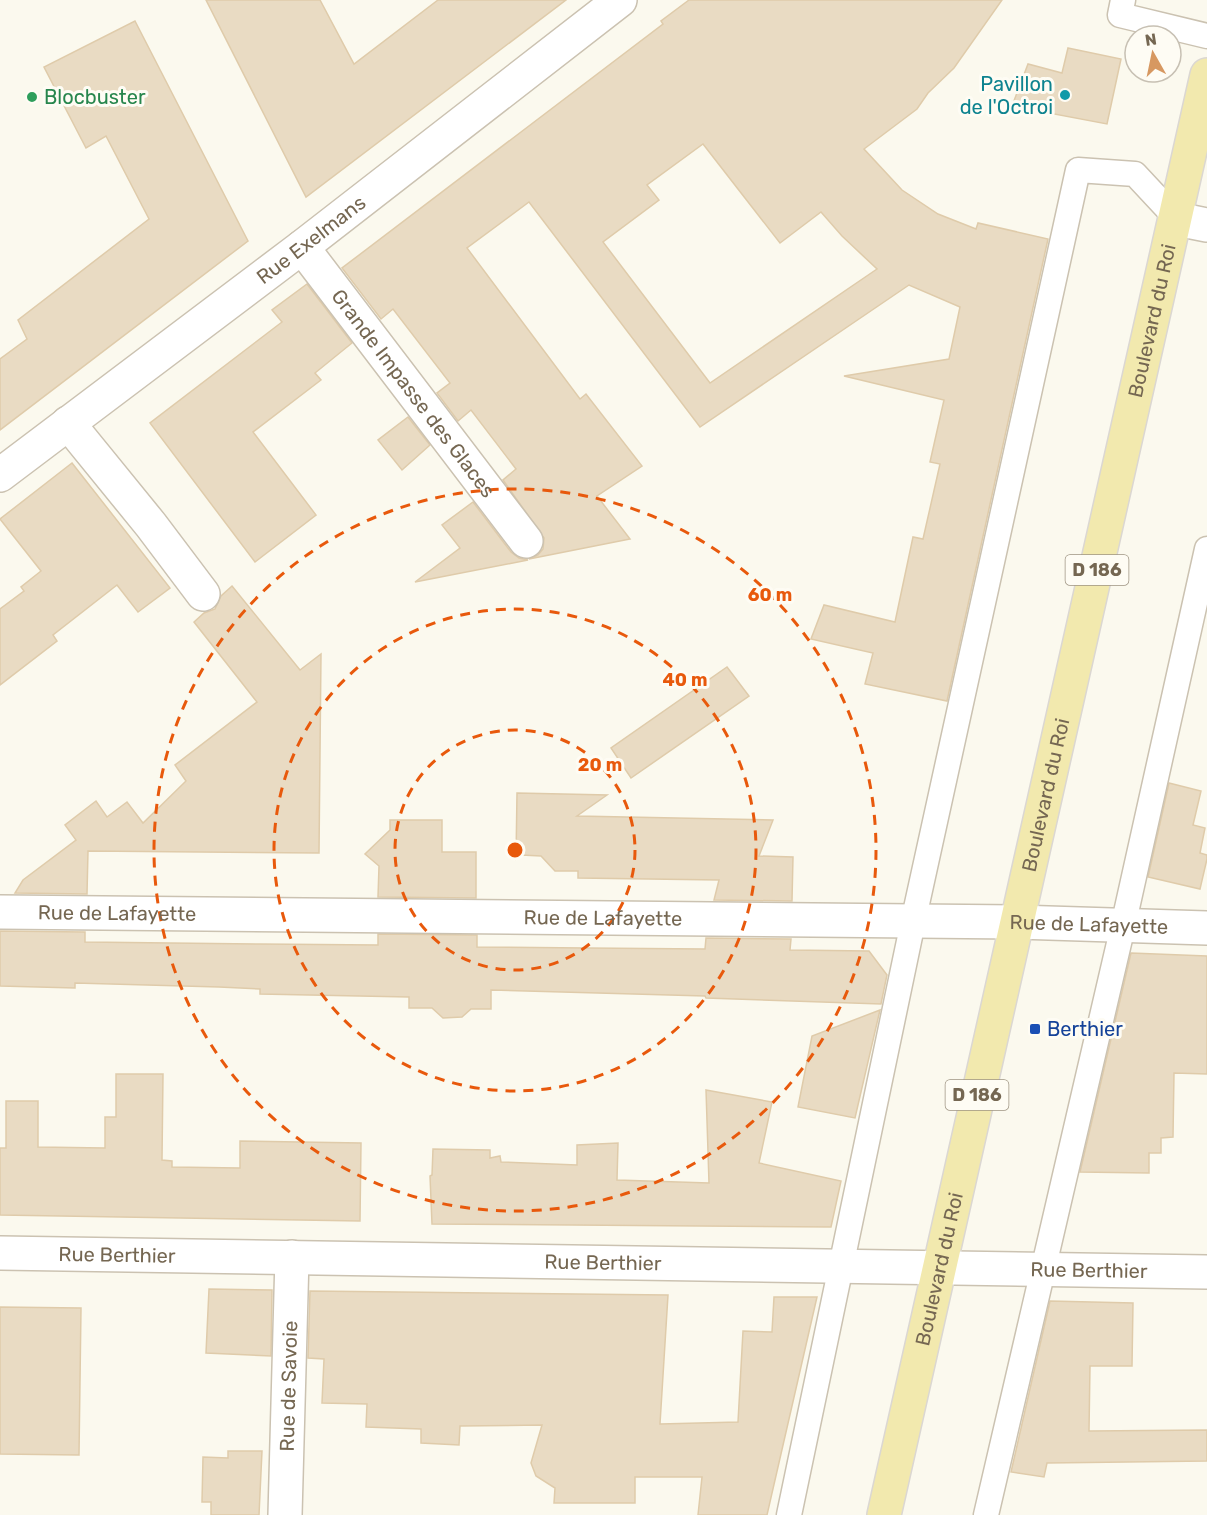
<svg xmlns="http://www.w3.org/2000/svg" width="1207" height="1515" viewBox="0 0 1207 1515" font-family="Rubik,sans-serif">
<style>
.building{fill:#e9dbc3;stroke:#dfcbaa;stroke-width:1.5;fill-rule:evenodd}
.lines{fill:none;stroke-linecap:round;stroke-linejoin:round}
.lane-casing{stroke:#cbc2b1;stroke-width:27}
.street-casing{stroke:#cbc2b1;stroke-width:36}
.primary-casing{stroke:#dbd7d2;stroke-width:36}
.lane{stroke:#fff;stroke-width:24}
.street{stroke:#fff;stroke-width:33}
.primary{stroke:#f2e9ae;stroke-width:33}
.ring{fill:none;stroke:#e8590c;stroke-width:3;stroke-dasharray:10 8}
.culture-dot{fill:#0f9aa8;stroke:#fefcf4;stroke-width:2}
.leisure-dot{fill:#2e9e5b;stroke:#fefcf4;stroke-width:2}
.transit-dot{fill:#1a4fb4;stroke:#fefcf4;stroke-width:2}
.labels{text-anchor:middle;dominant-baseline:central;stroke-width:6;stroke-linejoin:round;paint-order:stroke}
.shield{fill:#fefcf4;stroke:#9e9483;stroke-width:1.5}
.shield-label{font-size:18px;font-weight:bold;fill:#756752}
.culture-label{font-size:20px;fill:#0d838f;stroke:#fefcf4;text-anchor:end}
.leisure-label{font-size:20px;fill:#27864d;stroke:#fefcf4;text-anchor:start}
.street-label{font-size:20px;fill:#756752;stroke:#fefcf4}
.transit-label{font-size:20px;fill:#164399;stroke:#fefcf4;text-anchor:start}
.centre{fill:#e8590c;stroke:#fefcf4;stroke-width:3}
.ring-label{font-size:18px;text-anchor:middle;font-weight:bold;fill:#e8590c;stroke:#fefcf4;stroke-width:6;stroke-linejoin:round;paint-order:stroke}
</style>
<rect width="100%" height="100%" fill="#fbf9ee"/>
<g class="building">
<polygon points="206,0 320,0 354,64 438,0 566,0 306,197"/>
<path d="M689 0H1002L954 68 928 93 917 109 864 149 902 190 938 214 976 229 978 223 1048 239 947 701 865 684 873 653 811 639 824 605 895 622 913 537 923 539 940 464 930 462 944 400 844 376 949 359 960 307 909 285 700 427 529 202 467 248 580 399 586 394 642 466 597 496 630 539 529 559 538 555 543 549 544 538 503 480 516 469 471 410 458 421 437 393 450 383 393 309 381 319 342 268 663 24 661 21ZM703 144 780 243 821 212 842 236 877 269 710 383 603 242 659 200 647 185Z"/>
<polygon points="135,21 248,241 0,430 0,359 27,339 18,320 149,219 106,136 86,148 44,67"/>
<polygon points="1068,48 1121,59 1107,124 1012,106 1028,64 1062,73"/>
<polygon points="307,284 352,343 315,373 321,380 253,432 316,515 255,562 150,423 282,322 272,310"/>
<polygon points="408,417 430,445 402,470 378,440"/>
<polygon points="72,463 170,588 138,612 117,585 53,635 57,641 0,685 0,609 24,591 21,587 41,571 0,519"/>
<polygon points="473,502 511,552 519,558 528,560 415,582 460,548 442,525"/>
<polygon points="232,586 300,670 321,654 319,853 88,851 87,894 15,893 23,880 76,840 65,825 96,801 107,817 127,802 143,823 186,781 175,765 257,702 194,622 204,613 215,609 221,596"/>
<polygon points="727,667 749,696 631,778 611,748"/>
<polygon points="1169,783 1201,791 1193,825 1205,828 1200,853 1207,855 1207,859 1200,889 1148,877"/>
<polygon points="517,793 607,795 577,816 773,820 759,856 793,857 792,901 714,900 719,880 578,878 578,871 555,871 541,856 521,855 516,859"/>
<polygon points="390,820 442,820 442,852 476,852 476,898 378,897 379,866 365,854 390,830"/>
<polygon points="0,931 85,932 85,942 260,944 378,945 378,934 477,935 477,947 587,948 705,949 706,938 791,939 790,950 869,951 887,975 881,1004 706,998 705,996 491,990 491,1009 471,1009 462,1017 443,1018 432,1008 409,1008 409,997 260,994 260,989 219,987 75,983 75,988 0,986"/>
<polygon points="1131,953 1207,956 1207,1074 1174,1073 1173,1137 1161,1138 1161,1153 1149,1153 1149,1173 1080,1172"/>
<polygon points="880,1010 855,1118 798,1107 812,1036"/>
<polygon points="116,1074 163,1074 162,1160 172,1161 172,1167 240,1168 240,1141 361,1143 360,1221 0,1215 0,1148 6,1148 6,1101 38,1101 38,1147 105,1148 105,1117 116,1117"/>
<polygon points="706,1090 772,1102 759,1163 841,1181 831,1227 432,1224 430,1176 432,1175 433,1149 490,1150 490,1158 500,1156 501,1162 577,1165 577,1145 618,1143 617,1180 709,1183"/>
<polygon points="209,1289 272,1290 271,1356 206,1353"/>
<polygon points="310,1291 668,1295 660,1424 738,1422 743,1331 772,1332 774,1297 817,1297 767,1515 698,1515 702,1477 635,1477 635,1503 554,1503 555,1488 536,1476 531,1463 542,1425 460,1426 459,1445 421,1443 421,1429 366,1427 367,1404 322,1403 324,1359 308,1358"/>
<polygon points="1050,1301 1133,1303 1132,1366 1090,1366 1089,1431 1207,1430 1207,1461 1047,1463 1044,1477 1011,1472"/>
<polygon points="0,1307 81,1308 79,1455 0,1454"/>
<polygon points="228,1451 262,1451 259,1515 211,1515 211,1502 202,1502 203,1457 228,1458"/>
</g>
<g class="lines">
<defs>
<g id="lane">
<polyline points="1123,0 1120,15 1207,36"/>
<polyline points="789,1515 913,922 1078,170 1135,174 1177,219"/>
<polyline points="986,1515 1123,926 1207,549"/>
</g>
<g id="street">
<polyline points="1177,219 1207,225"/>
<path id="s1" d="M302 247 526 541"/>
<polyline points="68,423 151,525 203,594"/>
<path id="s2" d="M0 475 302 247 620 0"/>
<path id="s3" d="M0 912 1017 922 1207 928"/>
<path id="s4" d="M0 1253 1207 1272"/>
<path id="s5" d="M285 1515 292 1257"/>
</g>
<g id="primary">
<path id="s6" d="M884 1515 1207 75"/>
</g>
</defs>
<use href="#lane" class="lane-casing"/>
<use href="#street" class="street-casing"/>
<use href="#primary" class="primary-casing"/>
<use href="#lane" class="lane"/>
<use href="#street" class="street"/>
<use href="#primary" class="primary"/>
</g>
<g class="ring">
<circle cx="515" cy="850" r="120"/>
<circle cx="515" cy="850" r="241"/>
<circle cx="515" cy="850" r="361"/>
</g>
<circle class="culture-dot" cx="1065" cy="95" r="6"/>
<circle class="leisure-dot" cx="32" cy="97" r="6"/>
<rect class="transit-dot" x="1029" y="1023" width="12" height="12" rx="3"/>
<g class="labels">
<g class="shield">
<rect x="1065.5" y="555" width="63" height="30" rx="4.5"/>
<rect x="945.5" y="1080" width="63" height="30" rx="4.5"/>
</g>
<g class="shield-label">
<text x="1097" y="570">D 186</text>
<text x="977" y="1095">D 186</text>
</g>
<g class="culture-label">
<text x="1053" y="84">Pavillon<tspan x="1053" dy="23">de l'Octroi</tspan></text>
</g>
<g class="leisure-label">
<text x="44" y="97">Blocbuster</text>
</g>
<g class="street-label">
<text stroke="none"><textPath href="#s2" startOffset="390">Rue Exelmans</textPath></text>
<text stroke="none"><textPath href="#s6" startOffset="1224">Boulevard du Roi</textPath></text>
<text stroke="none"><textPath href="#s1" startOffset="184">Grande Impasse des Glaces</textPath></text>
<text stroke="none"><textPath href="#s6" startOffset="738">Boulevard du Roi</textPath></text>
<text stroke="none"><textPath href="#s3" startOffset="117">Rue de Lafayette</textPath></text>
<text stroke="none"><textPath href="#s3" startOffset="603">Rue de Lafayette</textPath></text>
<text stroke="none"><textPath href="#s3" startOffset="1089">Rue de Lafayette</textPath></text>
<text stroke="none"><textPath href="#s4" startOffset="117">Rue Berthier</textPath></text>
<text stroke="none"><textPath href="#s4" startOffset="603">Rue Berthier</textPath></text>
<text stroke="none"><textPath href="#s6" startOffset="252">Boulevard du Roi</textPath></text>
<text stroke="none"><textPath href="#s4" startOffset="1089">Rue Berthier</textPath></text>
<text stroke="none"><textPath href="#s5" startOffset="129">Rue de Savoie</textPath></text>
</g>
<g class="transit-label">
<text x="1047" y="1029">Berthier</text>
</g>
</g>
<circle cx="515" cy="850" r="9" class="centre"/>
<g class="ring-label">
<text x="770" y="601">60 m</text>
<text x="685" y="686">40 m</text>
<text x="600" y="771">20 m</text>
</g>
<g transform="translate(1153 54) rotate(351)"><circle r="28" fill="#fefcf4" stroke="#c7c0b3" stroke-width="1.5"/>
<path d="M0-4.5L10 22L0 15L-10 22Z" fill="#d79861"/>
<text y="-9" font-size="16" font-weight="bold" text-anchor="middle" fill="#756752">N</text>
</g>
</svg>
